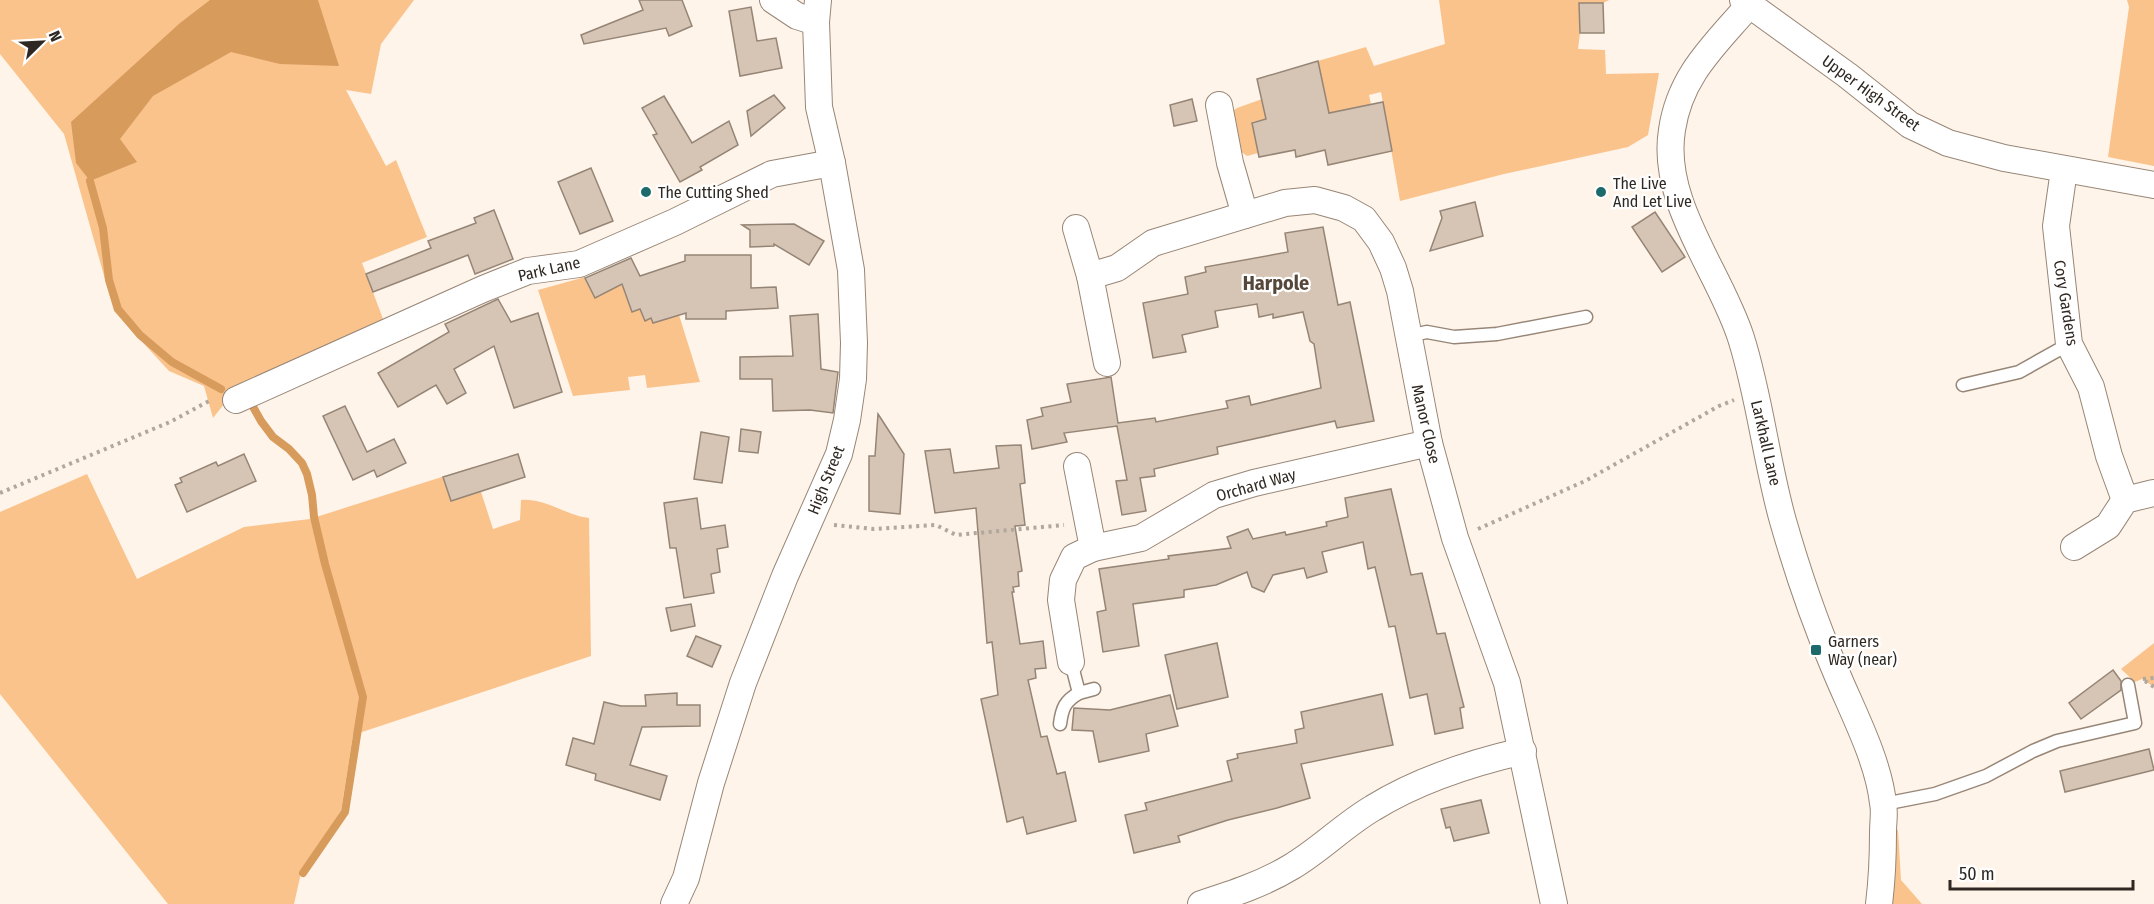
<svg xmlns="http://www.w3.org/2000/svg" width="2154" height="904" viewBox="0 0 2154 904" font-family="'Fira Sans Condensed',sans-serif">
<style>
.green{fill:#fac38c}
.water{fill:#d79b5c}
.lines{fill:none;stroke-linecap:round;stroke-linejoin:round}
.stream{stroke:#d79b5c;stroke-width:8}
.building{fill:#d6c5b4;stroke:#958576;stroke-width:1.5}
.service-casing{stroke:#978677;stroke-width:15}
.minor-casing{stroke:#978677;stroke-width:28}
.path{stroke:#b0a79e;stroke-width:4;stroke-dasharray:3 4.5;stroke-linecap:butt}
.service{stroke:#fff;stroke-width:12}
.minor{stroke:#fff;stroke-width:26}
.poi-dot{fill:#1d6a6c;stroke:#fff;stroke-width:2}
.labels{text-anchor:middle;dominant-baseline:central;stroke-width:4.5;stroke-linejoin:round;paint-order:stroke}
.street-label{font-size:16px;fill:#2f2822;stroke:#fff}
.poi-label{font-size:16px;fill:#2f2822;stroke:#fff;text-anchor:start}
.quarter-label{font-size:20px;font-weight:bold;fill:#554739;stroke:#fff}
</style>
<rect width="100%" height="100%" fill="#fff4e9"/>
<g class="green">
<polygon points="0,0 414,0 381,44 371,94 346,90 386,166 396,160 427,237 362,263 383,319 240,384 213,418 204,386 169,371 114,311 64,134 0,54"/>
<polygon points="1439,0 1609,0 1603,3 1579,4 1580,33 1578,49 1605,50 1606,74 1659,73 1648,135 1628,147 1504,174 1400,201 1381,92 1369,95 1373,113 1363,106 1352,108 1353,113 1288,114 1252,122 1258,153 1247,156 1236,148 1231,112 1237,108 1282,92 1316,104 1327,101 1318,61 1366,47 1374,66 1445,44"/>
<polygon points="2127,0 2154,0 2154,166 2108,157 2129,7"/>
<polygon points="585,277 595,298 622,284 632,312 640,309 651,318 653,323 679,315 700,382 647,388 645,375 628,377 630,390 573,396 538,290"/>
<path d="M473 467 493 529 520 520 521 500C546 498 564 515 589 518L591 656 353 735 341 811 301 873 294 904H168L0 694V512L87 474 137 579 244 527 310 519Z"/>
<polygon points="2154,643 2154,687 2142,679 2135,682 2121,669"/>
<polygon points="1898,830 1901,880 1922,904 1889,904 1893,831"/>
</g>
<polygon class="water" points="210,0 318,0 339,66 280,64 231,52 153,96 120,139 137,162 90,181 76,163 71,122 180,23"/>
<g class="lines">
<g class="stream">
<polyline points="90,181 103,228 109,280 118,309 140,335 172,362 221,389"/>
<polyline points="252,405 261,421 273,437 289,449 302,463 307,474 312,495 314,517 325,564 363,697 345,812 303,873"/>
</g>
</g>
<g class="building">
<polygon points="639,0 682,0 692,26 669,36 666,28 584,44 581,35 643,10"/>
<polygon points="1579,3 1603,3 1604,33 1580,33"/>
<polygon points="751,7 757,41 776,38 782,68 740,76 729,11"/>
<polygon points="1318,61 1329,113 1383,102 1392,151 1328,165 1325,150 1296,157 1295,150 1259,157 1252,123 1266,119 1257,79"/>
<polygon points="774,95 785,108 751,136 747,111"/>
<polygon points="664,96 692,143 729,121 738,145 700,167 702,170 680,182 653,135 657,134 642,108"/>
<polygon points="1192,99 1197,121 1174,126 1170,105"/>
<polygon points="591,168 613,221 580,234 558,182"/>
<polygon points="1475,202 1483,236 1430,251 1442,218 1440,211"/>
<polygon points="494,210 513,259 475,274 468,255 373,292 366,274 431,248 428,241 476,223 474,218"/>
<polygon points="1655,212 1685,257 1662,272 1632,227"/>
<polygon points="794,224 824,241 809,265 774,244 774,246 750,247 750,230 742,225"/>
<polygon points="1323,227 1338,305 1350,302 1374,421 1337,428 1335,421 1217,447 1218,454 1154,469 1155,476 1140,478 1146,511 1122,515 1116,481 1127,480 1117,426 1064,433 1067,442 1032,449 1027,420 1043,416 1041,408 1071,402 1067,384 1111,377 1118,423 1155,418 1156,422 1228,408 1226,401 1249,396 1251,405 1321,388 1314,344 1310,341 1303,312 1273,318 1273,314 1259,317 1257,304 1215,311 1218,327 1182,335 1186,352 1153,358 1143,303 1188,294 1185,277 1206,272 1205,267 1288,252 1285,233"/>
<polygon points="685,255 751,255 751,288 776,287 778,308 726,311 726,319 686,319 686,313 653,323 651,318 645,321 640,309 632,312 622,284 595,298 585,278 631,258 640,276 685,261"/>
<polygon points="498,299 511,322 538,313 562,392 514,408 494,346 454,369 466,393 447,404 436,385 398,407 378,373 449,332 445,324"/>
<polygon points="818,314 821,369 838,372 833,413 810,410 773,411 772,379 740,379 740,357 793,356 790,316"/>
<polygon points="345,406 367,452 394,439 406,463 377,477 374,470 353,480 323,416"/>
<polygon points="878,414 904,454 900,514 869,511 869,456 875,456"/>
<polygon points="741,429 761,432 758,453 739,451"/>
<polygon points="701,432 729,437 722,483 694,479"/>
<polygon points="1021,445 1025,483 1020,484 1025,525 1015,526 1022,571 1018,572 1019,586 1013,587 1014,592 1012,592 1020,644 1043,641 1046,668 1035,669 1036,678 1028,680 1041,737 1047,736 1057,774 1065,772 1076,821 1027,834 1023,817 1007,822 981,699 998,695 992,642 987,643 976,508 935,513 925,451 950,449 954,473 999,468 996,446"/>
<polygon points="244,454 256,481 187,512 175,485 182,482 180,478 216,462 218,466"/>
<polygon points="518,454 525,477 451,501 443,477"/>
<polygon points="1391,489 1411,575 1422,573 1437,634 1445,633 1464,707 1460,708 1463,728 1435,734 1427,694 1410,698 1395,626 1389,627 1375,567 1368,569 1363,542 1322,552 1327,572 1307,578 1304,568 1273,575 1264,592 1252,587 1247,572 1216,585 1184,590 1184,597 1133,604 1139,646 1103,652 1097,612 1106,610 1099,569 1169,559 1168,556 1231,548 1227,537 1248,529 1253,539 1285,532 1286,535 1327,526 1326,522 1348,517 1345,498"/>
<polygon points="697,498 701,529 725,525 728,547 717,549 720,572 711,574 714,593 684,598 676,548 670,548 664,503"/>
<polygon points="691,604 695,626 671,631 666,608"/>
<polygon points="696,636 721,646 712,667 687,656"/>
<polygon points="1217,643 1228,697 1177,709 1165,655"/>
<polygon points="2113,670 2121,681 2121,690 2081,719 2069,703"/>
<polygon points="677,693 677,705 700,705 700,726 642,727 630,765 667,776 660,800 595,780 596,774 566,765 573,738 594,744 604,702 621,706 646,706 645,695"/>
<polygon points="1382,694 1393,745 1301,764 1310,798 1277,808 1228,820 1178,836 1180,842 1134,853 1125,815 1147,810 1145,803 1232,781 1227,761 1238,758 1237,754 1297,743 1295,730 1304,728 1301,712"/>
<polygon points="1170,695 1178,726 1146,734 1149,751 1099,762 1093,731 1072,730 1074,708 1110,710"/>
<polygon points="2149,749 2154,770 2065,792 2060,771"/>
<polygon points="1481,800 1489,833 1454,841 1450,827 1446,828 1441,809"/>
</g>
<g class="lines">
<defs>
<g id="service">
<polyline points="1407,336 1427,332 1454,337 1497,334 1586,317"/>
<polyline points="1963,385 2019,372 2069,344"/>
<polyline points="1079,693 1094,689"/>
<path d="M1060 724C1062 708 1065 701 1079 693L1071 662"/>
<polyline points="1884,804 1935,794 1986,776 2033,751 2057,741 2135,723 2128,685"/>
</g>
<g id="minor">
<polyline points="773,0 797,16 816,22"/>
<polyline points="1743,0 1847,75 1910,125 1948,143 2004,158 2154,185"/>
<path d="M1749 5C1715 45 1680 75 1672 130 1660 202 1720 272 1741 338 1760 398 1766 461 1783 521 1797 570 1814 620 1834 667 1851 709 1878 758 1883 803 1885 812 1883 822 1883 832 1883 856 1882 880 1879 904"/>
<polyline points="1219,105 1230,163 1245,215"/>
<polyline points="2064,170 2056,226 2069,344 2091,387 2109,456 2125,500"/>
<polyline points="1076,228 1090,276 1107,363"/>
<polyline points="1090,276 1117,268 1153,243 1285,203 1315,200 1344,208 1364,219 1381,242 1393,268 1400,291 1429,443 1455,538 1507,683 1554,904"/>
<polyline points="236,400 483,289 528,271 579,264 675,222 772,174 832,163"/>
<polyline points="2074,547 2108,526 2125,500 2153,493"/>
<polyline points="1093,548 1141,538 1214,495 1254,483 1429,443"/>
<polyline points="1071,662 1061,600 1063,580 1074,557 1093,548 1077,466"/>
<polyline points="674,904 686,878 711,783 743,683 785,576 839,454 847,420 853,379 854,343 851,270 832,163 819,107 816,22 818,0"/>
<path d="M1201 904C1232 894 1263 884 1291 867 1320 850 1344 825 1373 808 1418 780 1471 763 1523 751"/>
</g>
</defs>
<use href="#service" class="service-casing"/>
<use href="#minor" class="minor-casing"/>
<g class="path">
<polyline points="0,493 170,422 211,400"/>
<polyline points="834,525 874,529 936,525 956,535 1064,525"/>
<polyline points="1478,529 1585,481 1719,406 1734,400"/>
<polyline points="2143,679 2154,678"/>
<polyline points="2145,681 2154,687"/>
</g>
<use href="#service" class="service"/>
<use href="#minor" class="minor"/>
</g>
<g class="poi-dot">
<circle cx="646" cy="192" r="6"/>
<circle cx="1601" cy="192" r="6"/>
<rect x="1810" y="644" width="12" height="12" rx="3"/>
</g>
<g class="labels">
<g class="street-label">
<text transform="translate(1871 93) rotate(36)">Upper High Street</text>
<text transform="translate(549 269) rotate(-13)">Park Lane</text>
<text transform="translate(2066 303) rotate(81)">Cory Gardens</text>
<text transform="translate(1426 424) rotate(77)">Manor Close</text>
<text transform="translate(1766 443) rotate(77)">Larkhall Lane</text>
<text transform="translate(826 480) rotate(-68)">High Street</text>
<text transform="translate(1256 485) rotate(-16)">Orchard Way</text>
</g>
<g class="poi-label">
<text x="1613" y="183">The Live<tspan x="1613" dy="18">And Let Live</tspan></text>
<text x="658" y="192">The Cutting Shed</text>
<text x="1828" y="641">Garners<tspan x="1828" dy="18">Way (near)</tspan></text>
</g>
<g class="quarter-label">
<text x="1276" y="283">Harpole</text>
</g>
</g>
<g transform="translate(42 42) rotate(66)" stroke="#ffffff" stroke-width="4.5" paint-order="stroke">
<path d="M0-4.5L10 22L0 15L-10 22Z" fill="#2f2822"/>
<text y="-9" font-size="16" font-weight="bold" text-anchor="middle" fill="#2f2822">N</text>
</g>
<path d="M1950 880v9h183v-9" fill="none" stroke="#2f2822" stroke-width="3"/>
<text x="1959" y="880" font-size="18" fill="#2f2822" stroke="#ffffff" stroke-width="4.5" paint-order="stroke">50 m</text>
</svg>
